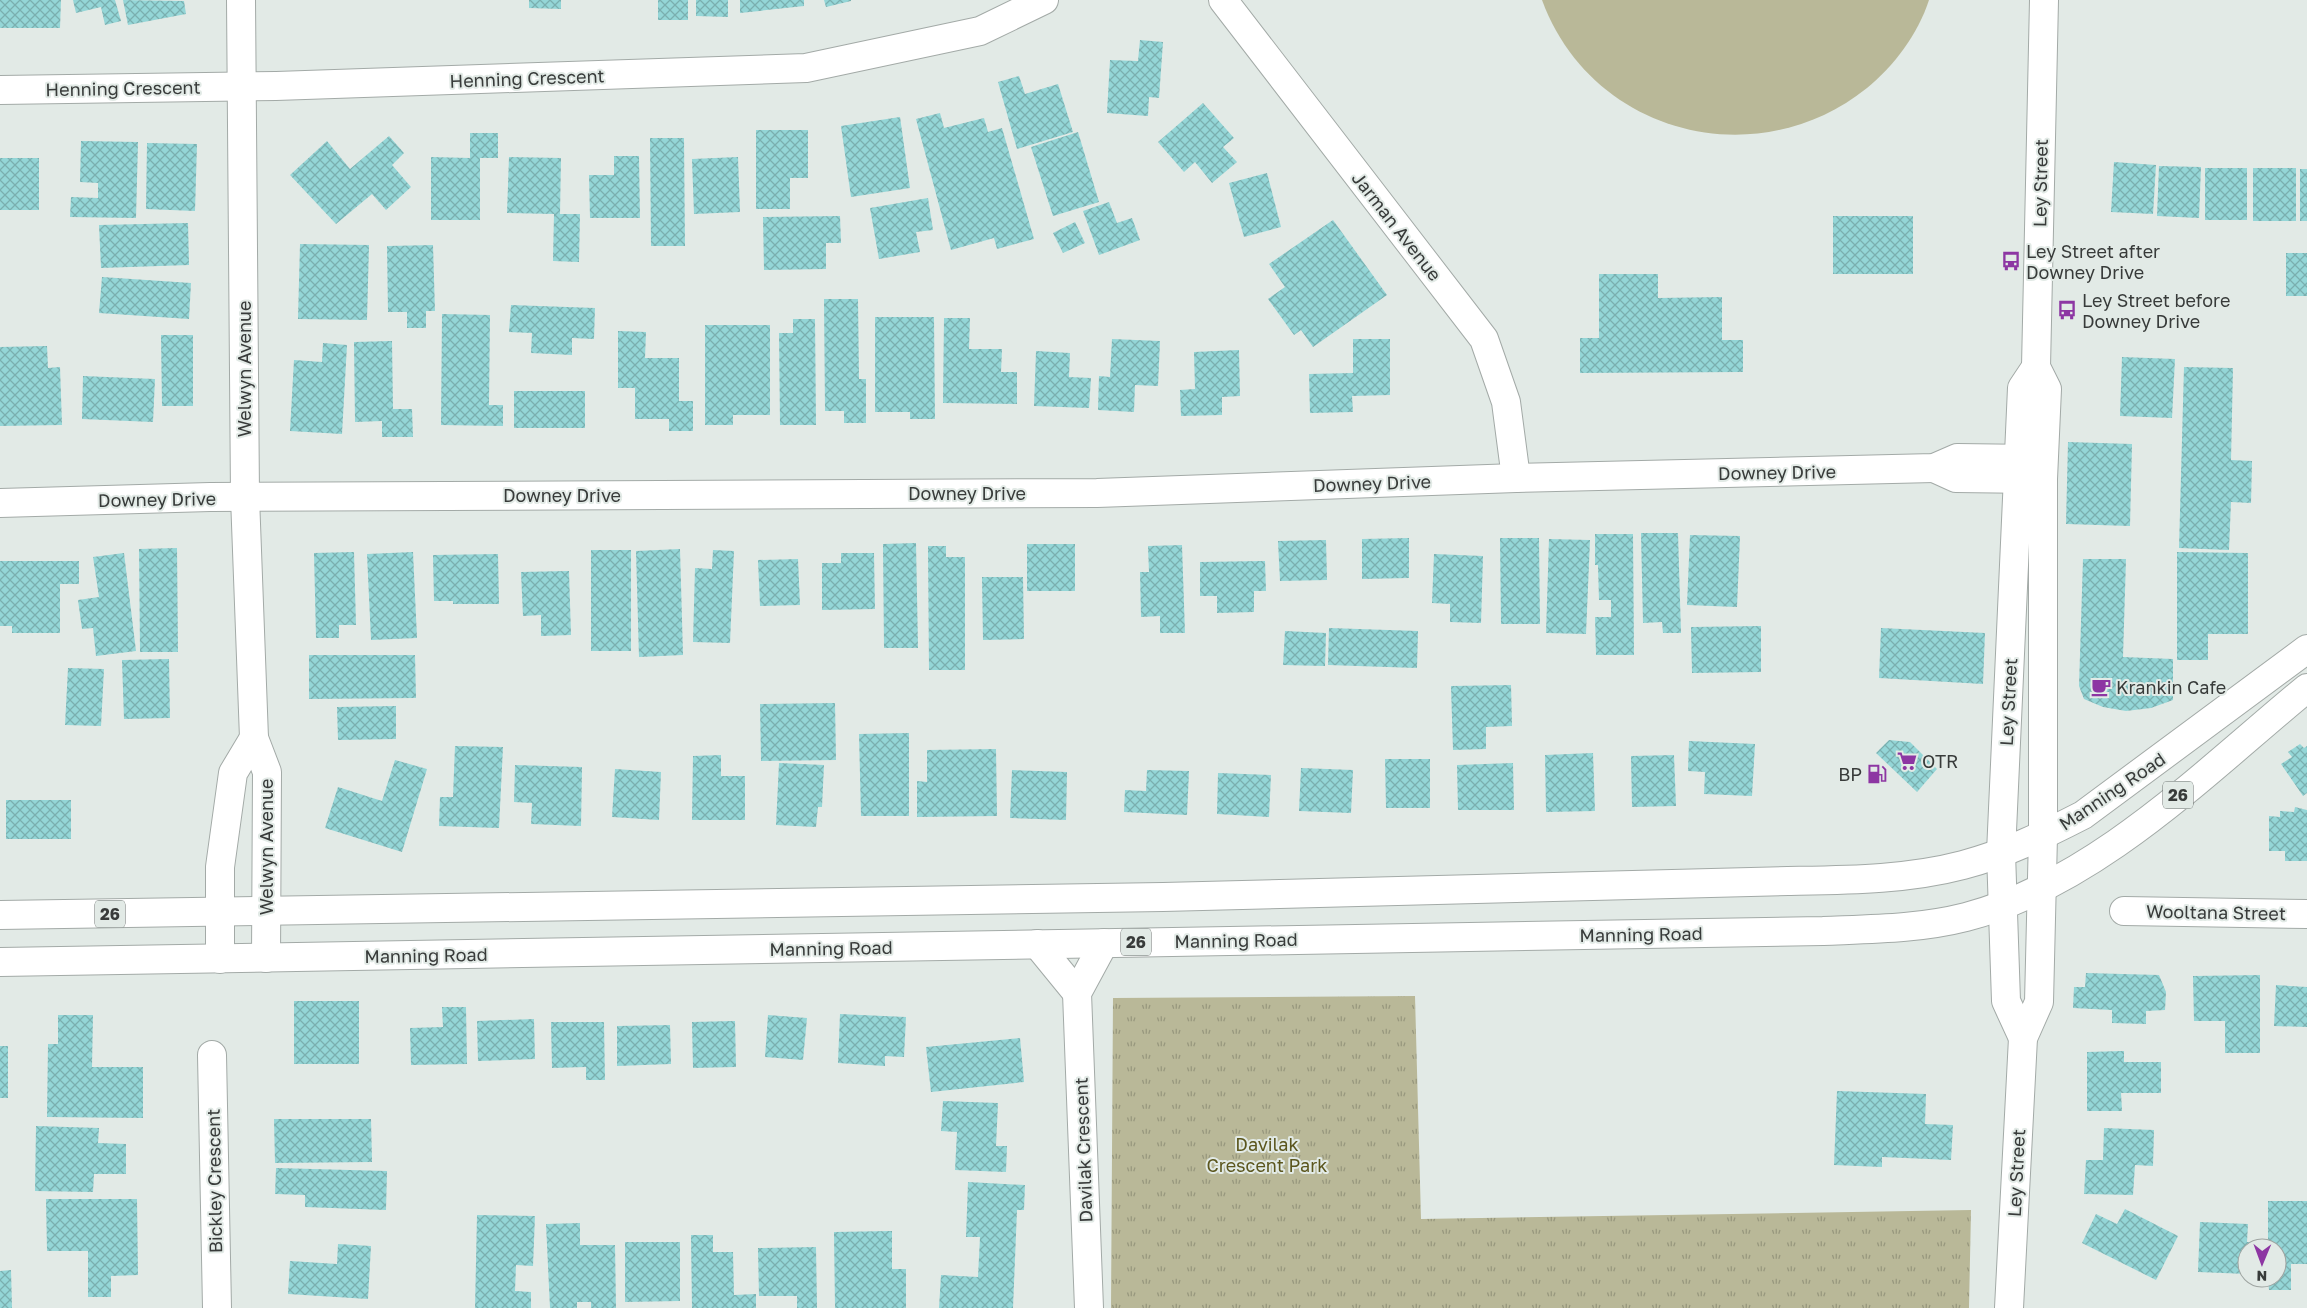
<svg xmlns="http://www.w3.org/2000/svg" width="2307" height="1308" viewBox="0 0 2307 1308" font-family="'Golos Text',sans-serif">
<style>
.grass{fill:url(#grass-tufts)}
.pitch{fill:#b9b898}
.building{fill:url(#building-cross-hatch)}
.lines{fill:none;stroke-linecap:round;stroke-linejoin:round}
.minor-casing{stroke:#a3aaa7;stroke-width:30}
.tertiary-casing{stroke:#a3aaa7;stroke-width:30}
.primary-casing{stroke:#a3aaa7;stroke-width:30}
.minor{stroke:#fff;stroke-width:28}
.tertiary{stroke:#fff;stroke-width:28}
.primary{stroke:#fff;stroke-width:28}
.labels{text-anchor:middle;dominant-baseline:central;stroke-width:4;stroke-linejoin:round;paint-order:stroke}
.shield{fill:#e2eae6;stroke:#6b706e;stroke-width:1}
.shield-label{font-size:16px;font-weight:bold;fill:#383b3a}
.street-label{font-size:18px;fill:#383b3a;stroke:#e2eae6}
.poi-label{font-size:18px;fill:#383b3a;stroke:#e2eae6;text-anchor:start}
.park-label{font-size:18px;fill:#5b561d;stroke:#e2eae6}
</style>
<defs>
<pattern id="grass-tufts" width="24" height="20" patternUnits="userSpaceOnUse" patternTransform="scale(1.25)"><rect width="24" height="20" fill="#b9b898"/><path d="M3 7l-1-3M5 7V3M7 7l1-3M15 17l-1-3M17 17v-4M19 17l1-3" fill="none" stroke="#97977d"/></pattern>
<pattern id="building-cross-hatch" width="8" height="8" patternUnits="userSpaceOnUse" patternTransform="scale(1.25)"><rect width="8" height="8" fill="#94d6d7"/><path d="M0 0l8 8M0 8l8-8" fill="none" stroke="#7aafaf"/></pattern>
</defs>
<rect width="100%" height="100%" fill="#e2eae6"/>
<polygon class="grass" points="1415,996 1421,1219 1971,1210 1969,1308 1111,1308 1113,998"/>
<path class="pitch" d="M1542 0H1929C1918 34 1894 66 1867 88 1756 177 1591 134 1542 0Z"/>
<g class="building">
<polygon points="0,0 61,0 60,28 0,28"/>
<polygon points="73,0 115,0 121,21 105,25 101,7 76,13"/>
<polygon points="123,0 184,1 186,14 128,25"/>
<polygon points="529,0 561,0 561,9 529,8"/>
<rect x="658" y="0" width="30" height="20"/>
<polygon points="696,0 728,0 728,17 696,16"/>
<polygon points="740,0 804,0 804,6 740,13"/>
<polygon points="824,0 851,0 851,1 826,7"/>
<polygon points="1140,40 1163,42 1159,98 1149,97 1148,116 1107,113 1110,60 1138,61"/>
<polygon points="1019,76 1025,94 1058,84 1073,132 1017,149 998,82"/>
<polygon points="1203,103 1234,138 1223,147 1237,162 1212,183 1195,162 1184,172 1158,142"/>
<polygon points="940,113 944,128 984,118 988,132 1002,128 1034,239 997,249 994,238 951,250 916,119"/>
<polygon points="900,117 910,188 851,197 841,126"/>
<polygon points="756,130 808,130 808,178 790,178 790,209 756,209"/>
<polygon points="1078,132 1099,202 1053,216 1031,147"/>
<polygon points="470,133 498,133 498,158 480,158 480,220 431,220 431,157 470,158"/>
<polygon points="389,136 404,153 392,165 411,187 386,210 372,194 336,224 290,175 327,141 350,169"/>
<polygon points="650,138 684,138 685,246 651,246"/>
<polygon points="81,141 138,142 136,218 70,217 71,197 98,198 98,183 80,182"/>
<polygon points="147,143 197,144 195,211 146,209"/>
<polygon points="614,156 639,156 640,218 590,218 589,175 614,175"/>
<polygon points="509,157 561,158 560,214 580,214 579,262 553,261 554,214 507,213"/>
<polygon points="738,157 740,212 694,214 692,159"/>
<rect x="0" y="158" width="39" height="52"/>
<polygon points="2114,162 2156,165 2153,214 2111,212"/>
<polygon points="2159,166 2201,167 2199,218 2157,216"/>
<rect x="2205" y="168" width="42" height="52"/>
<rect x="2253" y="168" width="43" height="53"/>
<rect x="2300" y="169" width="7" height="52"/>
<polygon points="1267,173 1281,227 1244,237 1229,183"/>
<polygon points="928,198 933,230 916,232 920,252 879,259 870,208"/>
<polygon points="1109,202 1117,223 1132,218 1140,240 1099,255 1083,211"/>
<polygon points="840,216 841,243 826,243 826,269 764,270 763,217"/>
<rect x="1833" y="216" width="80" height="58"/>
<polygon points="1333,220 1387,295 1313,347 1301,330 1294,335 1268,299 1285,287 1269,264"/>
<polygon points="1075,222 1085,243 1063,253 1053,233"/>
<polygon points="188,223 189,265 101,268 99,225"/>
<polygon points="300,244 369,245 367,320 298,319"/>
<polygon points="433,245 435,311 426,311 426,328 407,328 407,312 388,312 387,246"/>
<rect x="2286" y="253" width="21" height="43"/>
<polygon points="1599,274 1658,274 1658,298 1722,297 1722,340 1743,340 1743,372 1580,373 1580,338 1599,338"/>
<polygon points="102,277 191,283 189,319 99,313"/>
<polygon points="824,299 858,299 859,379 866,379 866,423 844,423 844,411 825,411"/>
<polygon points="511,305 595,308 594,339 572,338 572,355 531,353 532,333 509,332"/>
<polygon points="442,314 490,315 489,405 503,405 503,426 441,425"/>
<polygon points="875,317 934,317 935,419 910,419 910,412 875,412"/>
<polygon points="944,318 970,318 969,349 1002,349 1001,372 1017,372 1017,404 943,403"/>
<polygon points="793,319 815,319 816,425 780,425 779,333 793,333"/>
<polygon points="705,325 770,325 770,415 733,415 733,425 705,425"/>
<polygon points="618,331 646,332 645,358 679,358 679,401 693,401 693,431 669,431 669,419 635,419 635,388 618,388"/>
<polygon points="161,335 193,335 193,406 162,406"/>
<polygon points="1112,339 1160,341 1158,386 1135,385 1134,412 1098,410 1099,376 1110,377"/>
<polygon points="1353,339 1390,339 1390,395 1352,396 1353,412 1310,413 1309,374 1353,373"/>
<polygon points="392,341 393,409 412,409 413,437 382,437 382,421 355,422 354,342"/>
<polygon points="323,343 347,345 342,434 290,431 294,360 322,362"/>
<polygon points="47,346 48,368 60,367 62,425 0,426 0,347"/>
<polygon points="1239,350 1240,396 1222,397 1222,415 1181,416 1180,390 1195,389 1194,352"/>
<polygon points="1036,351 1070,353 1069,377 1091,378 1089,408 1034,406"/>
<polygon points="2122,357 2175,359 2172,418 2120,416"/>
<polygon points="2184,367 2233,368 2231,460 2252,461 2251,503 2231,502 2229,550 2179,548"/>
<polygon points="83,376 155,379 153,422 82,419"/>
<rect x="514" y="391" width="71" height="37"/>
<polygon points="2068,442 2132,444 2130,526 2066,524"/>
<polygon points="1641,533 1678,533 1681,633 1663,633 1662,622 1643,623"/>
<polygon points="1595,534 1633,534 1634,655 1596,655 1595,617 1611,617 1611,600 1599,600 1598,565 1595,565"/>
<polygon points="1690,535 1740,536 1737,607 1687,605"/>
<polygon points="1409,538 1409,578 1362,579 1362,539"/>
<polygon points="1500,538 1539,538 1540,624 1501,624"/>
<polygon points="1549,539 1590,540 1586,634 1546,633"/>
<polygon points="1326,540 1327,580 1280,581 1278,541"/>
<polygon points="916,543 918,648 884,648 883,544"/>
<rect x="1027" y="544" width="48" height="47"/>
<polygon points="1182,545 1185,633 1160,633 1160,616 1141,617 1140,572 1149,572 1148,546"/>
<polygon points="928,546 946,546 946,557 965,557 965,670 929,670"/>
<polygon points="177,548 178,652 140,652 139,549"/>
<polygon points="680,549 683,655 639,657 636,551"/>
<rect x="591" y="550" width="40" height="101"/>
<polygon points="713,550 734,551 730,643 693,642 695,568 712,569"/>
<polygon points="354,552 356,625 339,625 339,638 316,638 314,553"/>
<polygon points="413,552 417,638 371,640 367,554"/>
<polygon points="2177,552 2248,553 2248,634 2208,634 2208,660 2177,660"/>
<polygon points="124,553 136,651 96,656 93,628 82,629 78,600 99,597 93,557"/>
<polygon points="841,553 874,553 875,609 822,610 822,563 841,563"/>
<polygon points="498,554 499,604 453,604 453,601 434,601 433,555"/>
<polygon points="1434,554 1483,556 1481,623 1450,622 1450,604 1432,603"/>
<polygon points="798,559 800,605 760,606 758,560"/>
<polygon points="2083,559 2126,559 2123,657 2173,659 2173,700 2151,708 2126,711 2103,707 2084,699 2079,686"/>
<polygon points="0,561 79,561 79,584 60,584 60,633 12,633 12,626 0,626"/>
<polygon points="1265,561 1266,591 1254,591 1254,612 1217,613 1217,596 1200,596 1200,562"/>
<polygon points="569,571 571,635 541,636 541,615 523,616 521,572"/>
<polygon points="982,577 1023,577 1024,639 983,640"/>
<polygon points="1761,626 1761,672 1692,673 1691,627"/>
<polygon points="1329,628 1418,631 1417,668 1328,665"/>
<polygon points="1881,628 1985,633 1983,684 1879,678"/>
<polygon points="1285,631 1326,633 1325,666 1283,665"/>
<polygon points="309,655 415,655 416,698 309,699"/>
<polygon points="169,659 170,718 124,719 122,660"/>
<polygon points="68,668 104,669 101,726 65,725"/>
<polygon points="1511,685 1512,726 1486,727 1486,749 1453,750 1451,686"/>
<polygon points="835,703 836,760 761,761 760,704"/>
<polygon points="396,706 396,739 338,740 337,707"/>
<polygon points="909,733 909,816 861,816 859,734"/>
<polygon points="1889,740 1910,742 1937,769 1917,792 1876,753"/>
<polygon points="1689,741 1755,744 1752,796 1704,794 1705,772 1688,771"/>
<polygon points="2300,744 2304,748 2307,746 2307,793 2303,796 2281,764 2292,757 2288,752"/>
<polygon points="455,746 503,747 499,828 439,826 440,797 453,797"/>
<polygon points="996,749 997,816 917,817 917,781 927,782 927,750"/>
<polygon points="1593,753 1595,811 1546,812 1545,755"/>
<polygon points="721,755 721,776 745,776 745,820 692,820 693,756"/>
<polygon points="1674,755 1676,806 1632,807 1631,756"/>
<polygon points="1385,759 1430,759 1430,808 1386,808"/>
<polygon points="395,760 427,769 402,852 325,828 338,787 382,801"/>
<polygon points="779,763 824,765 822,807 818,807 816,827 776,825"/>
<polygon points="1513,763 1514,810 1458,810 1457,765"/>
<polygon points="515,765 582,767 581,826 531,824 532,803 514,802"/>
<polygon points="1301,768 1353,770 1351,813 1299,811"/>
<polygon points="615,769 661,772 659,820 612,817"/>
<polygon points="1012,770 1067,772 1066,820 1010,818"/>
<polygon points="1147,770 1189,771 1187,815 1124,812 1125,790 1146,791"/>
<polygon points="1218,773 1271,775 1269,817 1217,814"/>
<rect x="6" y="800" width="65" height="39"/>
<polygon points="2295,807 2307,810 2307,861 2285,861 2285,851 2269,851 2269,816 2280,817 2280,811 2294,812"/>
<polygon points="2086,973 2159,975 2166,992 2165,1010 2146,1011 2146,1024 2112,1023 2112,1010 2073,1008 2074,987 2085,987"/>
<polygon points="2260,975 2260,1053 2225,1053 2225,1021 2194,1021 2193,976"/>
<polygon points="2276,985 2307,987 2307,1027 2274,1026"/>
<rect x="294" y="1001" width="65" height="63"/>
<polygon points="442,1007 466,1007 467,1064 411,1065 410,1028 443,1027"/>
<polygon points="840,1014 906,1017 904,1057 885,1056 885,1066 838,1063"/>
<polygon points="58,1015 93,1015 92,1067 143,1067 143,1118 47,1117 48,1044 58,1044"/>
<polygon points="768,1015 807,1018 803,1060 765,1057"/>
<polygon points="534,1019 535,1059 478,1061 477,1021"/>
<polygon points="735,1021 736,1067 693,1068 692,1022"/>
<polygon points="551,1022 604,1022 605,1080 586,1080 586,1067 552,1068"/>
<polygon points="670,1025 671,1064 617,1066 617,1026"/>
<polygon points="1020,1038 1024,1082 931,1092 926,1047"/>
<rect x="0" y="1046" width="8" height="52"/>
<polygon points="2124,1051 2124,1062 2161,1062 2161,1093 2121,1093 2122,1111 2087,1111 2087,1052"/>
<polygon points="1837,1091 1926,1094 1925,1124 1953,1125 1951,1160 1882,1157 1882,1167 1834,1165"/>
<polygon points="943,1101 998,1103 996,1146 1007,1146 1006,1172 955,1170 957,1132 941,1131"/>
<polygon points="274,1119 371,1119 372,1162 275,1163"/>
<polygon points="36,1126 99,1128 98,1143 126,1144 126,1174 94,1174 93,1192 35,1191"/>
<polygon points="2104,1128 2154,1130 2153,1166 2135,1165 2133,1195 2084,1194 2086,1160 2103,1160"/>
<polygon points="276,1168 387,1171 386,1210 305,1207 305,1195 275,1194"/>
<polygon points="968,1182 1025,1185 1024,1210 1017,1210 1013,1308 939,1308 941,1275 978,1277 980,1237 966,1237"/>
<polygon points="46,1199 137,1199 138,1275 111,1276 111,1297 88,1297 88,1251 47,1251"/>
<polygon points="2268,1201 2307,1201 2307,1264 2291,1264 2291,1290 2269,1290 2268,1278 2277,1278 2277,1248 2268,1248"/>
<polygon points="2125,1209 2178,1236 2156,1280 2082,1243 2096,1214 2117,1224"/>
<polygon points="477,1215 535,1216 533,1266 516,1265 515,1291 531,1292 531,1308 475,1308"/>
<polygon points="2200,1222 2248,1224 2247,1242 2259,1242 2259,1248 2247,1248 2247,1274 2198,1272"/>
<polygon points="580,1223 580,1245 615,1245 616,1308 591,1308 591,1302 577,1302 577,1308 550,1308 546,1224"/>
<polygon points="892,1231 892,1269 906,1269 906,1308 835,1308 834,1232"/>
<polygon points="691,1235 713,1235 713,1252 733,1252 734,1295 756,1294 756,1308 692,1308"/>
<polygon points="625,1242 680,1242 680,1301 625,1302"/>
<polygon points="338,1244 371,1246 368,1299 288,1294 290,1261 337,1264"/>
<polygon points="816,1247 817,1308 797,1308 797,1296 759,1296 758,1248"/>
<polygon points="11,1270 12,1308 0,1308 0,1271"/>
</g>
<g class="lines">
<defs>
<g id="minor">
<polyline points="1223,0 1484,339 1506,402 1516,478"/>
<polyline points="0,90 276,86 806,68 980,31 1044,0"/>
<polyline points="1934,468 1956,478 2042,479"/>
<polyline points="0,503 210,497 1097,493 1516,478 1934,468 1957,458 2041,459"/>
<polyline points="2124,911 2307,914"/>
<polyline points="1037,944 1077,993"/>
<polyline points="212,1055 217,1308"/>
<polyline points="1089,1308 1077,993 1104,943"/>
</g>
<g id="tertiary">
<polyline points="241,0 245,497 254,738 267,772 266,958"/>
<polyline points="220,959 220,867 233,773 254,738"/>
<polyline points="2023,1038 2006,1001 2001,853 2022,388 2036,367"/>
<polyline points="2009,1308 2023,1038 2039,1002 2043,836 2043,479 2047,389 2036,367 2044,0"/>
</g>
<g id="primary">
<path d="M0 915 1163 897 1788 881C1846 880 1906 880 1963 865 2005 854 2044 835 2083 815L2307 649"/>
<path d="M0 962 1823 931C1871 929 1919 929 1966 917 2096 883 2206 771 2307 688"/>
</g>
</defs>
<use href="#minor" class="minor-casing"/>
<use href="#tertiary" class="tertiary-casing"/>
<use href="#primary" class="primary-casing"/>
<use href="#minor" class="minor"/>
<use href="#tertiary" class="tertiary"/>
<use href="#primary" class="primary"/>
</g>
<defs>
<symbol id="bus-bare" viewBox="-9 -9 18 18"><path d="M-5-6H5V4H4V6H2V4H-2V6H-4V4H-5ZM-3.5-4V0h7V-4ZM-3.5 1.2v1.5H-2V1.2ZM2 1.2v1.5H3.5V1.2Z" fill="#8d36a3" stroke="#e2eae6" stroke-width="2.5" paint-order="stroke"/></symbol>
<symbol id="cafe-bare" viewBox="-9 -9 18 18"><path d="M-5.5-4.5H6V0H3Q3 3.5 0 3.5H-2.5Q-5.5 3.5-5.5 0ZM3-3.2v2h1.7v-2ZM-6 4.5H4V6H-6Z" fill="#8d36a3" stroke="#e2eae6" stroke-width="2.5" paint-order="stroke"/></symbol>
<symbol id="supermarket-bare" viewBox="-9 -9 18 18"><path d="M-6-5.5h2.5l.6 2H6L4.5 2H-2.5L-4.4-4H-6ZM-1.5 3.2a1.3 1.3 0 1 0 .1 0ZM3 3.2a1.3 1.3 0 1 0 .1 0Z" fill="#8d36a3" stroke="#e2eae6" stroke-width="2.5" paint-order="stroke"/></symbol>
<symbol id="fuel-bare" viewBox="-9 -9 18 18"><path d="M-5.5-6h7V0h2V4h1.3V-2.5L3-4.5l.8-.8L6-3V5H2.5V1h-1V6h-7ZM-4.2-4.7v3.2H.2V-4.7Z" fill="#8d36a3" stroke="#e2eae6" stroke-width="2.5" paint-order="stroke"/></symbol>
</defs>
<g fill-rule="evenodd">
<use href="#bus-bare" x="1997" y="247" width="28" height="28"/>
<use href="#bus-bare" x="2053" y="296" width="28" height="28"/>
<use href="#cafe-bare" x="2087" y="673" width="28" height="28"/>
<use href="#supermarket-bare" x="1893" y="747" width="28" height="28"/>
<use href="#fuel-bare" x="1863" y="760" width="28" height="28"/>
</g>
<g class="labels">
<g class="shield">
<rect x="2163" y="781.5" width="30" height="27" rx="4"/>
<rect x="95" y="900.5" width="30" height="27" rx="4"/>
<rect x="1121" y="928.5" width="30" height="27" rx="4"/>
</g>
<g class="shield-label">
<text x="2178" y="795">26</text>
<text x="110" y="914">26</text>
<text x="1136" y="942">26</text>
</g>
<g class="street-label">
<text transform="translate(527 78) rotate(-2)">Henning Crescent</text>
<text transform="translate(123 88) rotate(-1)">Henning Crescent</text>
<text transform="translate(2040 183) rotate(-89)">Ley Street</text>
<text transform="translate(1397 226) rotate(52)">Jarman Avenue</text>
<text transform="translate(244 369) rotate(-90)">Welwyn Avenue</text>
<text transform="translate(1777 472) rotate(-1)">Downey Drive</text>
<text transform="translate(1372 483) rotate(-2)">Downey Drive</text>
<text x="967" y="493">Downey Drive</text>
<text x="562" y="495">Downey Drive</text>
<text transform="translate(157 499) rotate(-1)">Downey Drive</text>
<text transform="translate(2008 702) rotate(-87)">Ley Street</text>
<text transform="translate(2112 791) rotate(-34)">Manning Road</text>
<text transform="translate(266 847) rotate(-90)">Welwyn Avenue</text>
<text transform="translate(2216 912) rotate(1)">Wooltana Street</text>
<text transform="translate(1641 934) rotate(-1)">Manning Road</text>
<text transform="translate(1236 940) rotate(-1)">Manning Road</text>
<text transform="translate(831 948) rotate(-1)">Manning Road</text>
<text transform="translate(426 955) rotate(-1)">Manning Road</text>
<text transform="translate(1083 1150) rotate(-92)">Davilak Crescent</text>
<text transform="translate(2016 1173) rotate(-87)">Ley Street</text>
<text transform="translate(214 1181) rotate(-91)">Bickley Crescent</text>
</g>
<g class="poi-label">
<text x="2026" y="251">Ley Street after<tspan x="2026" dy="21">Downey Drive</tspan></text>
<text x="2082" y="300">Ley Street before<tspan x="2082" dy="21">Downey Drive</tspan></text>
<text x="2116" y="687">Krankin Cafe</text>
<text x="1922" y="761">OTR</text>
<text x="1862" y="774" text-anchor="end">BP</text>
</g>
<g class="park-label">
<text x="1267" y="1144">Davilak<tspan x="1267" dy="21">Crescent Park</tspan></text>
</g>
</g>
<g transform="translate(2262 1263) rotate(181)"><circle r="24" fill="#e2eae6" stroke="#9ea4a1"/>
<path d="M0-4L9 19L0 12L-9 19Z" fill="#8d36a3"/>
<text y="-8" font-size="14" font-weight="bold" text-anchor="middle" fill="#383b3a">N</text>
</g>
</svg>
